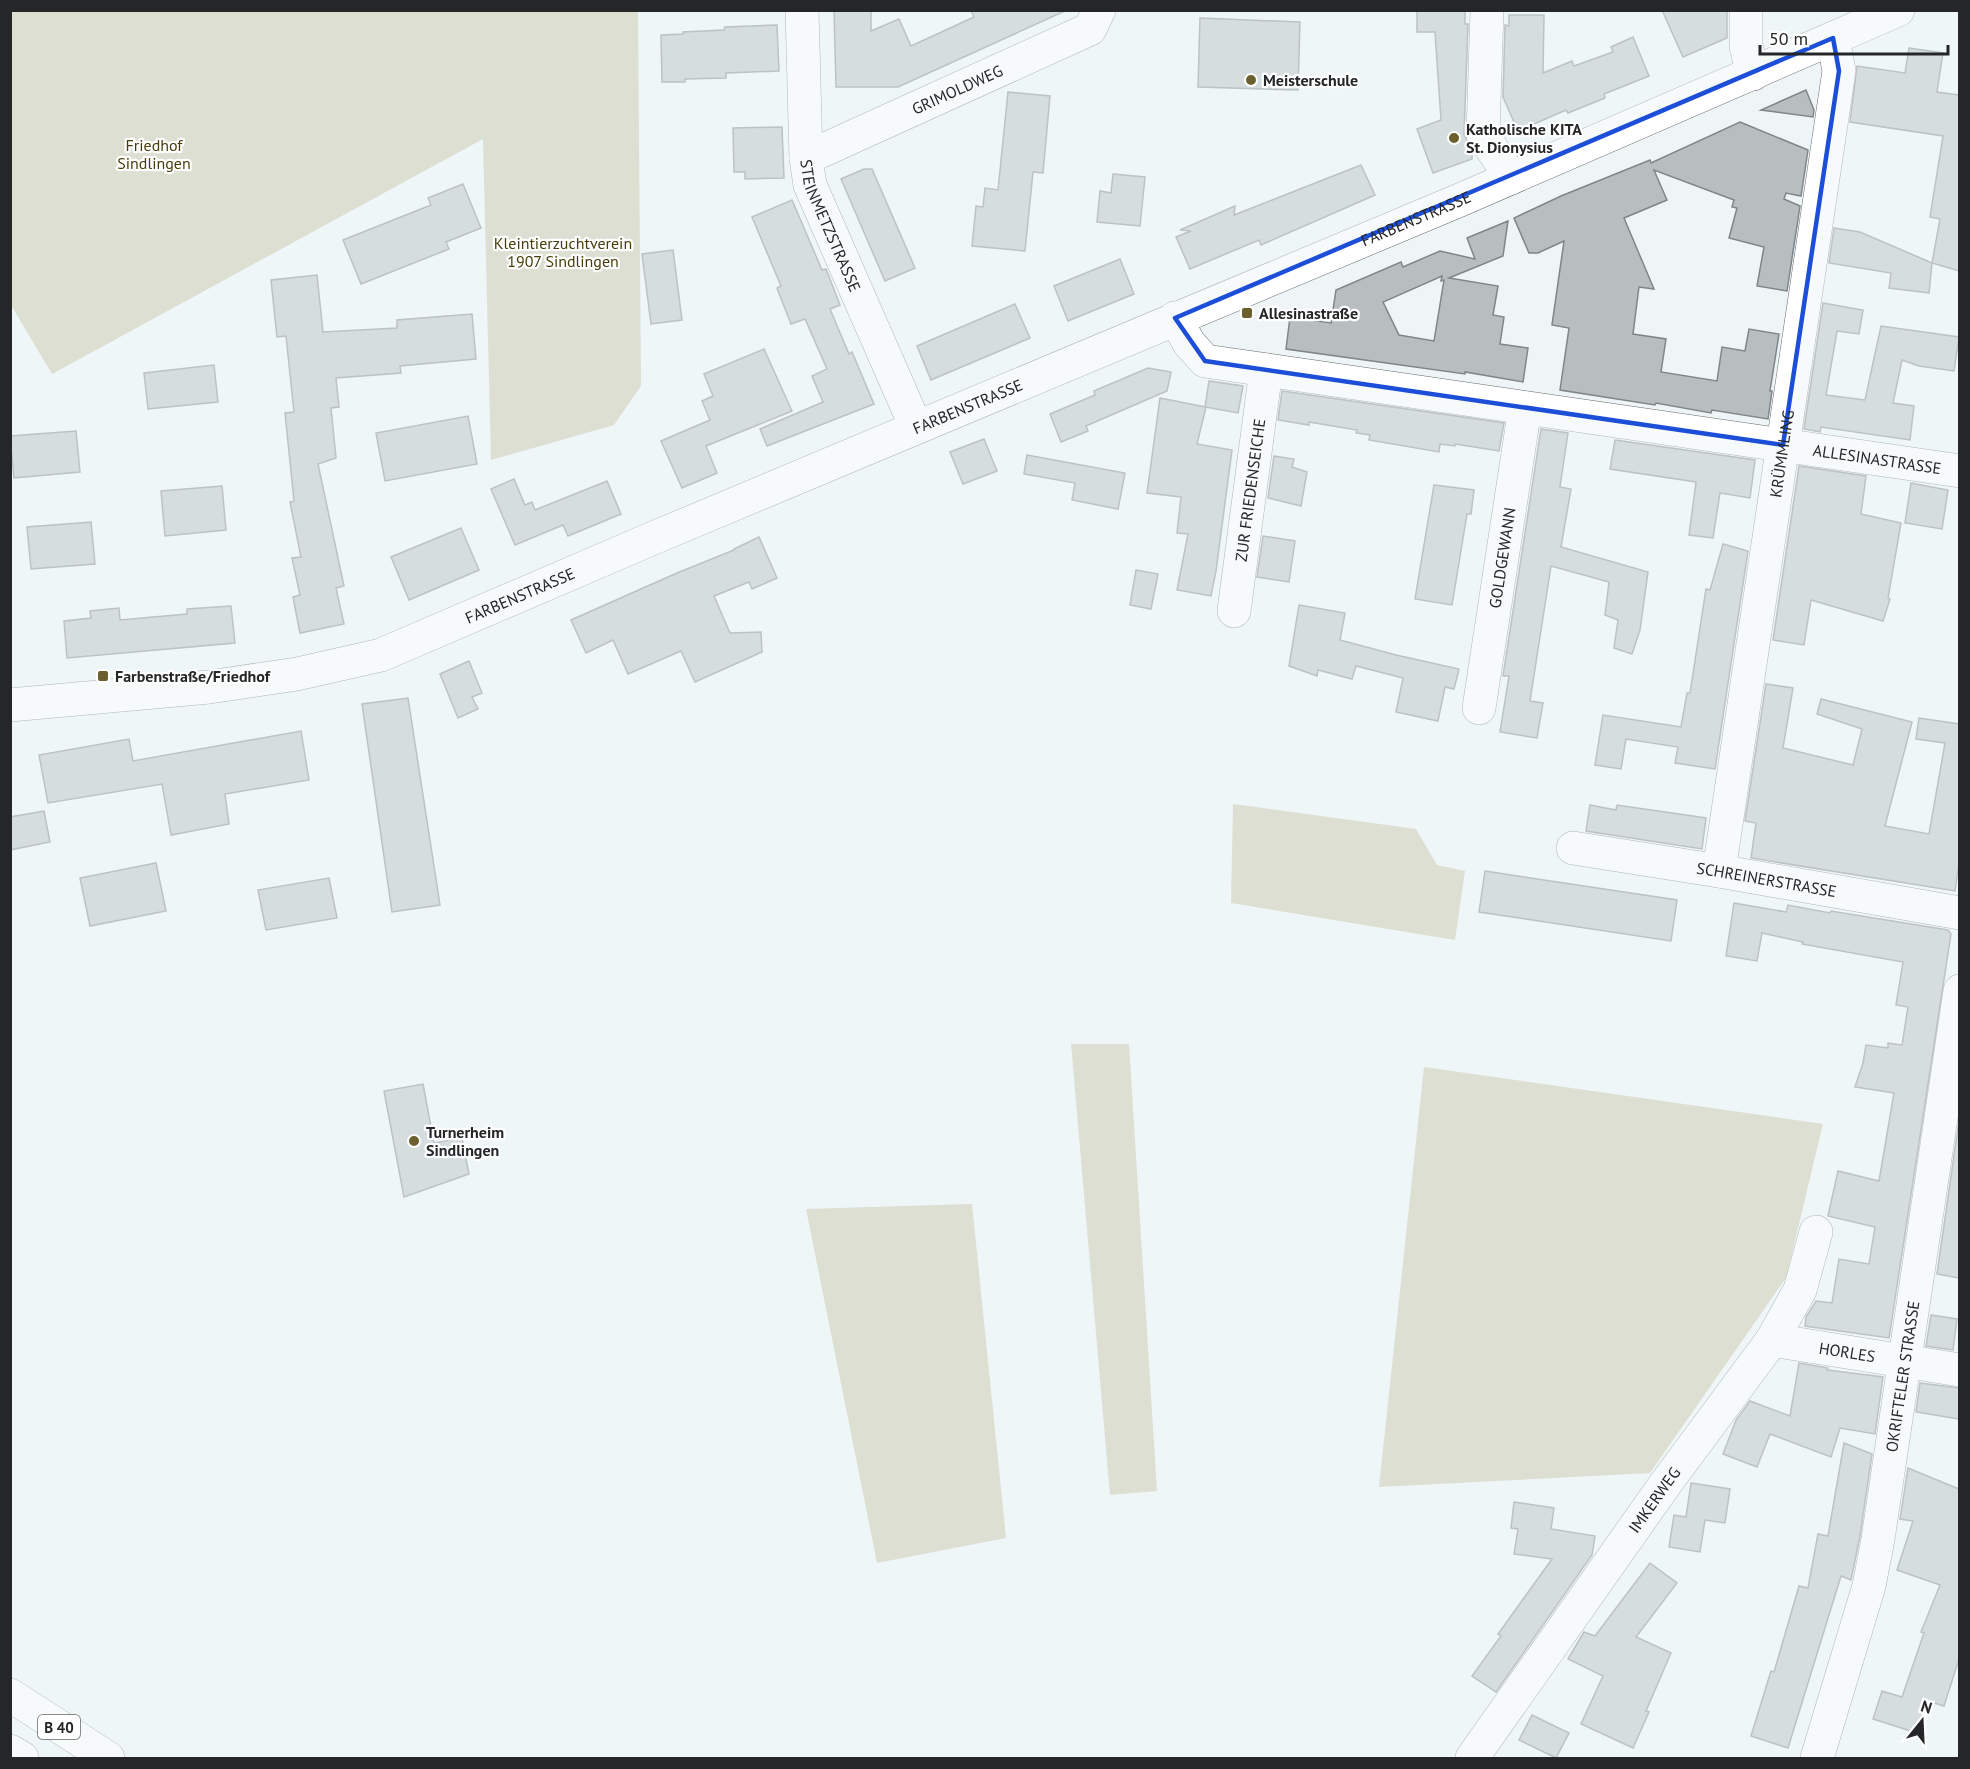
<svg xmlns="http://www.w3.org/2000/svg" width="1970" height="1769" viewBox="0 0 1970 1769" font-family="'PT Sans',sans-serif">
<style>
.green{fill:#c9c3a7}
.building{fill:#b8bec0;stroke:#808587;stroke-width:1.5;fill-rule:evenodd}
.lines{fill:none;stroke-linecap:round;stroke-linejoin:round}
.minor-casing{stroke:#666b6d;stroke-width:34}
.highway-casing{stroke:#666b6d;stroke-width:34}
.minor{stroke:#fff;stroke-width:33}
.highway{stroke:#fff;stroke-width:33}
.marked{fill:none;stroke:#1d4ed8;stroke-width:4.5;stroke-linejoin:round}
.poi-dot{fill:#6b602d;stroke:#fff;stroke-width:2}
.labels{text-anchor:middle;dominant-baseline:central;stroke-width:4.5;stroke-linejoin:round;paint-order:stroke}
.shield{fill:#fff;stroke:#666768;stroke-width:1.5}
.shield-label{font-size:15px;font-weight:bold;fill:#242627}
.poi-label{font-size:16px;font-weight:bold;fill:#242627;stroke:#fff;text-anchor:start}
.street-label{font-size:16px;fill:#242627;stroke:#fff}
.park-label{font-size:16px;fill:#463c09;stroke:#fff}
</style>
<rect width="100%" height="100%" fill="#eff5f7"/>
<g class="green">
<polygon points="11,10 638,11 641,386 614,425 491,460 483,139 52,374 11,305"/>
<polygon points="1233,804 1416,829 1437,865 1465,871 1455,940 1231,903"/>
<polygon points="1071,1044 1129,1044 1157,1491 1110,1495"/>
<polygon points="1424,1067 1823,1124 1786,1278 1650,1473 1379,1487"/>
<polygon points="972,1204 1006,1538 877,1563 806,1209"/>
</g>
<g class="building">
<polygon points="834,10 871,10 871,31 899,19 911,46 974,17 971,10 1067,10 898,87 836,87"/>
<polygon points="1417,10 1465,10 1465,24 1468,24 1464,134 1472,152 1472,159 1433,173 1417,129 1441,120 1435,32 1417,32"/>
<polygon points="1662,10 1727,10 1727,38 1683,57"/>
<polygon points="1509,15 1544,15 1543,73 1572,61 1574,66 1613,52 1611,47 1633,37 1649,76 1604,94 1605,98 1568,113 1566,110 1518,131 1503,97 1505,25 1509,26"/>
<polygon points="1200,18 1300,22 1298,90 1198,87"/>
<polygon points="777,25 779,71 726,73 726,78 685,79 685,82 662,82 661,35 683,34 683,32 724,30 725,27"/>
<polygon points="1909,48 1943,53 1937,92 1959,95 1959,271 1932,263 1940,219 1930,217 1943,136 1850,122 1857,66 1905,73"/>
<polygon points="1806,90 1814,110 1813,117 1761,110"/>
<polygon points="1008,92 1050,96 1043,173 1033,172 1025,251 972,246 976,206 983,207 985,188 998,190"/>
<polygon points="1740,122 1808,150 1801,196 1786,193 1784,199 1800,206 1787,291 1757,286 1764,247 1729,238 1737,208 1732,207 1734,200 1654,170 1667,200 1624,218 1654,289 1639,287 1633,334 1666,339 1661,372 1717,381 1722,347 1745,351 1749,329 1779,334 1770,391 1772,391 1768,419 1712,410 1711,413 1656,403 1655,405 1560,390 1569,328 1552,325 1564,241 1538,253 1529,253 1514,218 1561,196 1650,160 1651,163"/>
<polygon points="782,127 784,178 745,179 745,172 734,172 733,128"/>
<polygon points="1361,165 1375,195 1261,245 1259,240 1190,269 1176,237 1191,231 1180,230 1235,206 1234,215"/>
<polygon points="864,169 872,169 915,268 885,281 841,179"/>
<polygon points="1113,174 1145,177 1140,226 1097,222 1100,191 1111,193"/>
<polygon points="463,184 481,228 446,242 449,249 361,284 343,240 431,205 428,198"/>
<polygon points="792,200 822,270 826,269 840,305 830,309 849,354 852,352 874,404 767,446 760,429 823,402 812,376 827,369 805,319 791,324 777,288 781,286 752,217"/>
<path d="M1508 221 1503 256 1449 278 1498 286 1493 315 1504 317 1500 344 1528 348 1523 382 1465 372V374L1286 349 1290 317 1331 323 1336 290 1401 262 1403 267 1440 251 1475 259 1467 238ZM1442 276 1441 281 1444 280 1434 341 1399 335 1383 302Z"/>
<polygon points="1834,228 1860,232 1932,263 1929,293 1889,288 1891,273 1829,263"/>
<polygon points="673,250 682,320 651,324 642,254"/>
<polygon points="1120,259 1134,294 1068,321 1054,286"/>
<polygon points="317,275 323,332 397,328 397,320 472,314 476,359 400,366 401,373 336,378 339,407 331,408 336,458 318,464 344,586 336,588 344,624 300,633 293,597 300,595 292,558 301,557 290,502 294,501 285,413 294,412 286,336 277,337 271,280"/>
<polygon points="1823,303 1863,310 1859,334 1837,331 1826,395 1865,400 1881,326 1959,337 1954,371 1919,366 1902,360 1893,403 1914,406 1910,440 1821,427 1820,432 1804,429"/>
<polygon points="1015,304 1030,338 931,380 917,346"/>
<polygon points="764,349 792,411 706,446 717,473 682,488 661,441 710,420 702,401 713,396 704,374"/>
<polygon points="214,365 218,402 148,409 144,373"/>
<polygon points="1148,368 1171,372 1167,391 1086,426 1088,431 1061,442 1050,414 1095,395 1094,391"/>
<polygon points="1209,381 1243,386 1238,413 1205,407"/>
<polygon points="1282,391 1504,423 1499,451 1455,444 1455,446 1440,444 1439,452 1369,440 1370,435 1356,433 1357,430 1309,422 1309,425 1278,420"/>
<polygon points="1160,398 1206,407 1197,444 1232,450 1216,571 1211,596 1177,590 1188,534 1177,533 1181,497 1147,493"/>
<polygon points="468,416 477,464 385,481 376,433"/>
<polygon points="1541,429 1568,433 1560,487 1571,489 1561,547 1648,572 1640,630 1632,654 1614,648 1618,620 1605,615 1609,582 1551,566 1530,701 1543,703 1537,738 1500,732 1509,676 1503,676"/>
<polygon points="76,431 80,472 14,478 10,436"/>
<polygon points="984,439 997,471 963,484 950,452"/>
<polygon points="1615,440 1755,460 1750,498 1720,493 1713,538 1689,535 1696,482 1610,469"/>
<polygon points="1027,455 1125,473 1118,509 1072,500 1075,483 1024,474"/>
<polygon points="1274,456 1294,459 1292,467 1307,472 1301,506 1268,498"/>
<polygon points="1799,466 1866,476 1861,514 1901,523 1888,598 1890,599 1883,621 1811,600 1804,645 1773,640"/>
<polygon points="514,479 525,505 532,502 535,510 607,481 621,514 568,536 563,525 515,545 491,489"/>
<polygon points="1911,483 1948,490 1942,529 1905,523"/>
<polygon points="1434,485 1474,490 1471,514 1467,514 1452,605 1415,599"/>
<polygon points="222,486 226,530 165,536 161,491"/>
<polygon points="91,522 95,564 31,569 27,527"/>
<polygon points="461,528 479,570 409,600 391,557"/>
<polygon points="1263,536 1295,541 1289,582 1257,577"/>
<polygon points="759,537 777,578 752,589 749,582 714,596 730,633 761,632 762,652 695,682 681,651 628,674 613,640 586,653 571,620 677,573 734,550 734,549"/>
<polygon points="1723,544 1748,551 1715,769 1675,763 1678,747 1626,739 1621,769 1595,765 1603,715 1681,727 1687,693 1690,693 1706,589 1710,590"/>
<polygon points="1136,570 1158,574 1151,609 1130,605"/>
<polygon points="1299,605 1345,613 1340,640 1396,655 1459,669 1454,689 1445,687 1438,721 1396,712 1403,678 1356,666 1352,679 1318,670 1317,676 1289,666"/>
<polygon points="231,606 235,643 67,658 64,621 91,618 90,611 119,608 120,620 187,614 187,609"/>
<polygon points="469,661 482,693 472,697 478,709 458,718 440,674"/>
<polygon points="1766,684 1793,688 1783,748 1853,765 1862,729 1817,714 1821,699 1912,722 1885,826 1929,834 1945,743 1916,739 1919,718 1959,724 1959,863 1955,891 1751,858 1756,823 1745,821"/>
<polygon points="408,698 440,905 392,912 362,704"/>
<polygon points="301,731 309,780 225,794 229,824 171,835 162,784 48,803 39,755 129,739 133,761"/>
<polygon points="1590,805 1616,810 1617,805 1706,818 1702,849 1586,831"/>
<polygon points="44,811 50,842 10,850 10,817"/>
<polygon points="156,863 166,911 90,926 80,878"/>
<polygon points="1485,871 1677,900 1671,941 1479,912"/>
<polygon points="329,878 337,918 266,930 258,890"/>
<polygon points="1734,903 1786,912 1788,905 1830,913 1831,911 1948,930 1951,934 1889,1338 1805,1326 1806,1317 1816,1301 1832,1303 1839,1259 1869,1264 1875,1227 1828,1216 1838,1171 1879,1181 1894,1093 1855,1087 1863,1063 1866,1045 1888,1048 1888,1043 1902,1045 1908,1007 1896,1005 1903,962 1802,944 1803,942 1762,933 1757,961 1726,956"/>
<polygon points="423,1084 434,1143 462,1138 469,1174 404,1197 384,1091"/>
<polygon points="1959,1121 1959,1278 1937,1274"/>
<polygon points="1931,1315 1957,1319 1953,1350 1926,1346"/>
<polygon points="1799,1363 1828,1368 1827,1370 1883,1377 1875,1434 1840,1428 1831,1457 1770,1434 1757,1467 1723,1454 1736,1420 1750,1401 1790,1416"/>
<polygon points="1920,1383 1959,1388 1959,1419 1916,1412"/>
<polygon points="1844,1443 1872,1454 1860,1536 1851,1580 1841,1576 1788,1748 1751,1736 1771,1671 1774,1672 1799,1586 1808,1588 1818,1534 1828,1536"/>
<polygon points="1908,1468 1959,1489 1959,1659 1944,1706 1928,1701 1917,1733 1873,1719 1882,1691 1902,1697 1924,1633 1921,1632 1940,1585 1897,1570 1913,1521 1900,1519"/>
<polygon points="1691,1483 1730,1489 1725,1523 1705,1520 1700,1552 1669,1547 1674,1515 1686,1517"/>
<polygon points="1514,1502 1554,1508 1551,1529 1595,1536 1592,1555 1496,1692 1472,1676 1501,1636 1498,1634 1552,1559 1514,1554 1518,1529 1511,1528"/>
<polygon points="1650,1563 1677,1583 1636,1637 1671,1653 1646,1711 1649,1712 1633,1748 1581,1724 1603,1676 1568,1659 1584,1632 1595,1636"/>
<polygon points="1532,1715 1569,1733 1556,1758 1519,1740"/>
</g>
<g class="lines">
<defs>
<g id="minor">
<path id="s1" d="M802 10 806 158 810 185 916 427"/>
<polyline points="1487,10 1483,135 1511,178"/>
<polyline points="1746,10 1746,46 1753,74"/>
<path id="s2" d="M806 158 1090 29 1099 10"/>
<path id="s3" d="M1175 318 1189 343 1205 361 1960 471"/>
<path id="s4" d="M1234 611 1266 370"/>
<path id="s5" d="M10 705 209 687 297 674 381 655 651 539 1460 200 1898 10"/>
<path id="s6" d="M1479 708 1525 408"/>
<path id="s7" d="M1573 848 1719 871 1960 913"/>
<path id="s8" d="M1719 871 1839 71 1833 38"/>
<path id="s9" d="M1772 1340 1960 1370"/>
<path id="s10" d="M1472 1758 1666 1483 1772 1340 1800 1290 1816 1232"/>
<path id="s11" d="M1817 1758 1869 1586 1878 1539 1960 991"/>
</g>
<g id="highway">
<polyline points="10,1695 108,1758"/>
<polyline points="10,1751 22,1758"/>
</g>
</defs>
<use href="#minor" class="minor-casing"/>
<use href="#highway" class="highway-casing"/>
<use href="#minor" class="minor"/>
<use href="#highway" class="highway"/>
</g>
<path d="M0 0H1970V1769H0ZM1833 38 1839 71 1783 445 1205 361 1175 318Z" fill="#eff5f7" fill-opacity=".55" fill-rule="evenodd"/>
<path class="marked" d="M1833 38 1839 71 1783 445 1205 361 1175 318Z"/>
<g class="poi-dot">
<circle cx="1251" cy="80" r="6"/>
<circle cx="1454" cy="138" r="6"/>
<rect x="1241" y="307" width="12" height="12" rx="3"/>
<rect x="97" y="670" width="12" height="12" rx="3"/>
<circle cx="414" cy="1141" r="6"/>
</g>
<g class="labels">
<rect class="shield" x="38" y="1715" width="42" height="24" rx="4.5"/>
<g class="shield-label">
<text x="59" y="1727">B 40</text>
</g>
<g class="poi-label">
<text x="1263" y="80">Meisterschule</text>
<text x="1466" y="129">Katholische KITA<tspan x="1466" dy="18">St. Dionysius</tspan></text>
<text x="1259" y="313">Allesinastraße</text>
<text x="115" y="676">Farbenstraße/Friedhof</text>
<text x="426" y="1132">Turnerheim<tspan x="426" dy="18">Sindlingen</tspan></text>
</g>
<g class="street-label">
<text stroke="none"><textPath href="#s2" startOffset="166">GRIMOLDWEG</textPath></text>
<text stroke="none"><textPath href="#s5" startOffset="1498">FARBENSTRASSE</textPath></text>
<text stroke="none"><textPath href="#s1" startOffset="220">STEINMETZSTRASSE</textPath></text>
<text stroke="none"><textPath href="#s5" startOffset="1012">FARBENSTRASSE</textPath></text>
<text stroke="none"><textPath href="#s8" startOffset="422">KRÜMMLING</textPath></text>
<text stroke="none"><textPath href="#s3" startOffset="732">ALLESINASTRASSE</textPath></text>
<text stroke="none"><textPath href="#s4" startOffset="122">ZUR FRIEDENSEICHE</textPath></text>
<text stroke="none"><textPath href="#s6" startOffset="152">GOLDGEWANN</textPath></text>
<text stroke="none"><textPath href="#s5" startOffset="526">FARBENSTRASSE</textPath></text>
<text stroke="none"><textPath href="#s7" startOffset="196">SCHREINERSTRASSE</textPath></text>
<text stroke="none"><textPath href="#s9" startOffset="76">HORLES</textPath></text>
<text stroke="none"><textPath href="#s11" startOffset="392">OKRIFTELER STRASSE</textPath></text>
<text stroke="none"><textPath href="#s10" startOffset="316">IMKERWEG</textPath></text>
</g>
<g class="park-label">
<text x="154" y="145">Friedhof<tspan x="154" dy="18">Sindlingen</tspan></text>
<text x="563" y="243">Kleintierzuchtverein<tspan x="563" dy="18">1907 Sindlingen</tspan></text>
</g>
</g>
<rect width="1970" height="1769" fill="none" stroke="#242627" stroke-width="24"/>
<g transform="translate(1922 1721) rotate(18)" stroke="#ffffff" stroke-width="4.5" paint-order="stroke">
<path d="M0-4.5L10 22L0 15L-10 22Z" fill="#242627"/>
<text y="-9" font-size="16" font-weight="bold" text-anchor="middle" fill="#242627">N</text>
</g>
<path d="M1760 45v9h188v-9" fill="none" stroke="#242627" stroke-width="3"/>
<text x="1769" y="45" font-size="18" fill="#242627" stroke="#ffffff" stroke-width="4.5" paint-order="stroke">50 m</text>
</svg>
